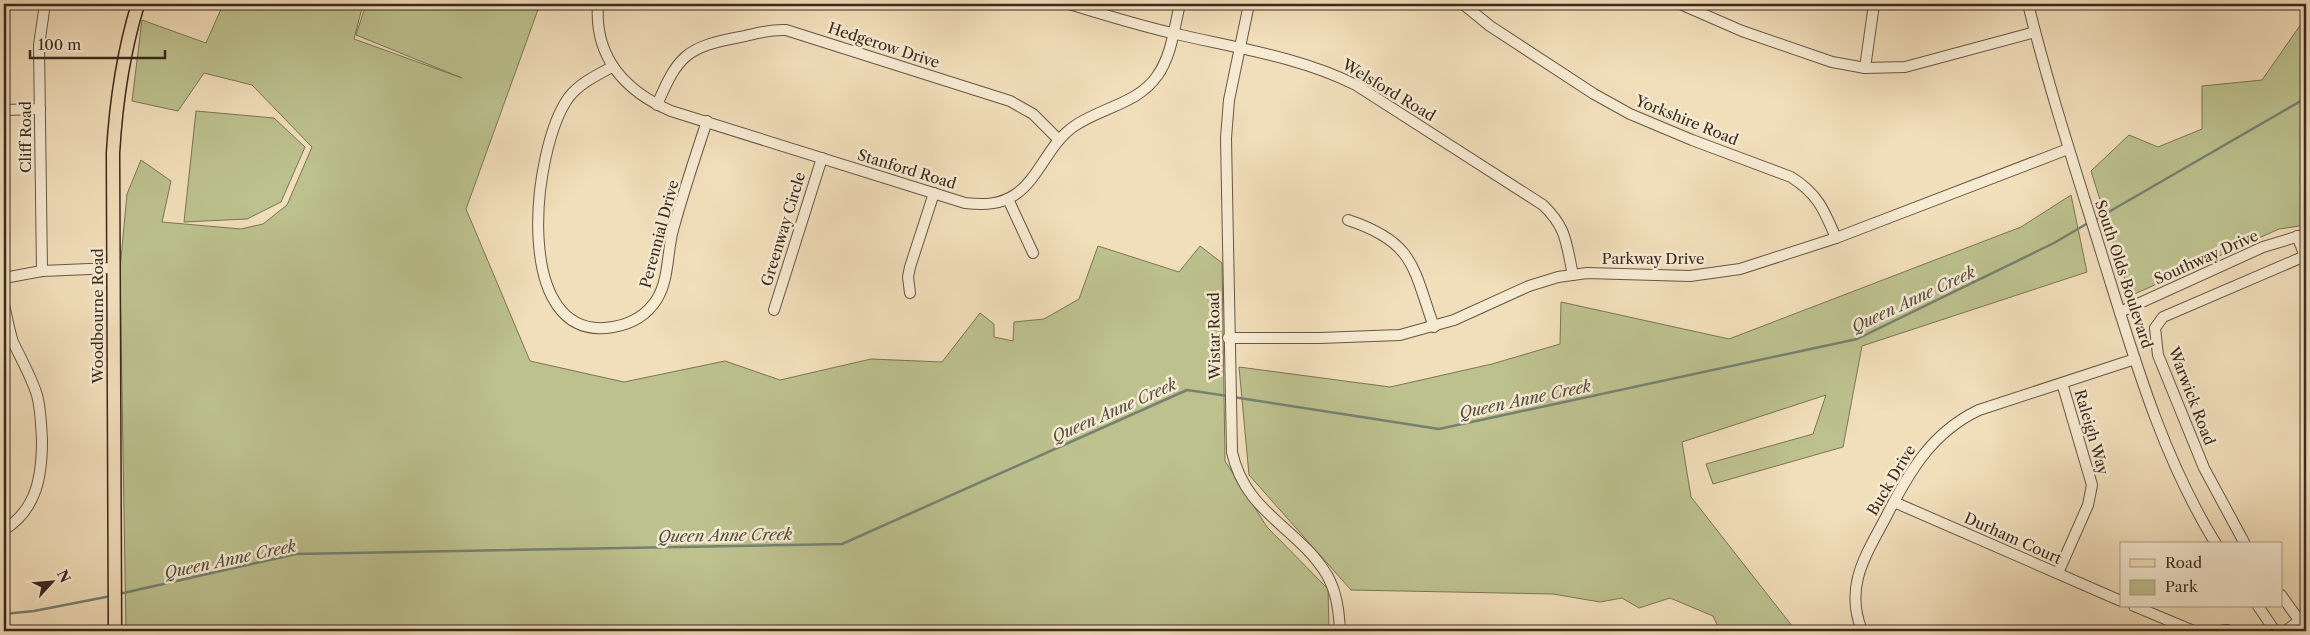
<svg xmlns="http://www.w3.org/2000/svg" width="2310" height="635" viewBox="0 0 2310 635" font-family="'Libre Caslon Text',serif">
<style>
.green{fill:#bcc18e;stroke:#7b7556}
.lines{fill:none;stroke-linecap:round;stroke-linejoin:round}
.stream{stroke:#758272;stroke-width:2.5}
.minor-casing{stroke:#685645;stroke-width:12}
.major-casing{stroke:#3a291e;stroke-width:15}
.minor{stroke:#f6ead2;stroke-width:10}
.major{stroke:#f1deba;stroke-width:12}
.labels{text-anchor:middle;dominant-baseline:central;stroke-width:5;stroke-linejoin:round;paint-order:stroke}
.street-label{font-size:15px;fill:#3a291e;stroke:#f6ead2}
.water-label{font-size:16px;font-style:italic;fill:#524e41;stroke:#f6ead2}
</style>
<rect width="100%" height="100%" fill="#f1deba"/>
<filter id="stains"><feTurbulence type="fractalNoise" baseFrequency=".004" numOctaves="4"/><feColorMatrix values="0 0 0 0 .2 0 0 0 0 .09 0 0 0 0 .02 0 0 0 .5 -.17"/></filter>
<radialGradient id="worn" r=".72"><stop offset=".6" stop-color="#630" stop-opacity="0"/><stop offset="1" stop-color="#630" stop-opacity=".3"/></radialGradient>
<g class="green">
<polygon points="195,4 363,4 354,39 462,78 356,35 366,4 540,4 466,209 530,361 624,382 725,361 780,380 871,359 942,362 980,313 994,324 994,337 1013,341 1014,322 1044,319 1079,299 1098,246 1179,272 1200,246 1222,263 1225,461 1267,527 1328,589 1329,631 126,631 120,269 127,194 141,160 171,181 162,222 241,229 263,224 287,205 312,147 252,85 204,73 178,111 132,101 142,20 206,43 221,9 194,6"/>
<polygon points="2306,17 2306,225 2279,229 2130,296 2091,171 2129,135 2158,147 2202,129 2202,86 2262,80"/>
<polygon points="196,111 274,118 305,147 281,202 247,219 184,222"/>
<polygon points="2071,195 2087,272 1862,346 1843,447 1713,484 1706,464 1813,434 1826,395 1682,442 1691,497 1796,631 1720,631 1713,616 1670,598 1639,608 1622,598 1600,602 1553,594 1351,590 1249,475 1239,367 1390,387 1492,364 1560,344 1561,302 1729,339 2021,227"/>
</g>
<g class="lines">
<g class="stream">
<polyline points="2093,221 2306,98"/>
<polyline points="1233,397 1439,429 1857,339 2054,243 2088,223"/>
<polyline points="119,594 296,554 842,544 1187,390 1228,396"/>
<polyline points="4,614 34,611 111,596"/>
</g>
<defs>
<g id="minor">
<path d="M598 4C594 57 625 91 671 111L965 203C984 205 1000 205 1016 194 1039 178 1048 145 1073 127 1099 108 1138 104 1157 76 1172 55 1174 28 1180 4"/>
<path d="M1069 4C1105 15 1140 26 1176 34 1237 48 1300 57 1356 85L1543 205C1567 228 1566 243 1573 275"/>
<path d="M1249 4 1229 100 1226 138 1232 452C1245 513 1298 527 1327 575 1337 593 1339 612 1340 631"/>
<path d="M1463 4 1490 26 1594 94 1630 114 1692 140 1791 177C1818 194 1824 210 1836 238"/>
<polyline points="1680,4 1742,31 1832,62 1865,68 1905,67 2035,32"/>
<path d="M2028 4C2049 89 2076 171 2102 255 2133 354 2161 455 2216 544"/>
<path d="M612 67C597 75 580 83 569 97 532 147 510 345 613 327 631 324 647 315 657 299 669 280 667 252 673 230 683 193 695 157 707 121"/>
<polyline points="1865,68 1874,4"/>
<path d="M657 105C678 55 687 47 740 37 755 34 770 29 786 30L1010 101 1033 114 1058 139"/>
<polyline points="4,110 40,109"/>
<polyline points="1008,199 1033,253"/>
<path d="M1348 220C1415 242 1413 268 1434 327"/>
<polyline points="2297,236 2305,256"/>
<polyline points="42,271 39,45 45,4"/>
<polyline points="4,278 42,271 113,268"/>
<polyline points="910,293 908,277 910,267 934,193"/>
<path d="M4 305C7 317 9 330 13 342 21 359 31 376 37 395 41 410 41 425 42 440 42 476 37 509 4 530"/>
<polyline points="774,310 822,158"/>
<polyline points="2120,312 2263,247 2306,234"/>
<polyline points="1228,338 1320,338 1400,335 1454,320 1529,286 1558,277 1587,273 1690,276 1740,269 1836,238 2068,149"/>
<polyline points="1894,502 2121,601"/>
<polyline points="2245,544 2204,468 2158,355 2155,328 2163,317 2305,256 2306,258"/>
<polyline points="2058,573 2088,505 2092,485 2062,383"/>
<polyline points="2281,595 2299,620"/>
<polyline points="2134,606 2194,631"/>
<polyline points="2258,606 2275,631"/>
<path d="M1862 631C1844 586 1866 555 1886 517 1909 472 1932 432 1979 410L2135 359"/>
<polyline points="2220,631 2227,630"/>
<polyline points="2286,631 2306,615"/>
</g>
<path id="major" d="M115 631 113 153C116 102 123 53 138 4"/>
</defs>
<use href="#minor" class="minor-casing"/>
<use href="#major" class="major-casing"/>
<use href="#minor" class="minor"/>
<use href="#major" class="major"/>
</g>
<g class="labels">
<g class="street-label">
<text transform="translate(884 45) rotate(18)">Hedgerow Drive</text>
<text transform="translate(1389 90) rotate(31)">Welsford Road</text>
<text transform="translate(1687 120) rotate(22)">Yorkshire Road</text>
<text transform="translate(25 137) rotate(-90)">Cliff Road</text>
<text transform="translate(907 169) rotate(17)">Stanford Road</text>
<text transform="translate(783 229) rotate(-73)">Greenway Circle</text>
<text transform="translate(659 234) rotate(-75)">Perennial Drive</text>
<text transform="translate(2206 257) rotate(-24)">Southway Drive</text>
<text x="1653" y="258">Parkway Drive</text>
<text transform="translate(2124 274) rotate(72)">South Olds Boulevard</text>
<text transform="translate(97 316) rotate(-90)">Woodbourne Road</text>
<text transform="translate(1214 336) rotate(-91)">Wistar Road</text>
<text transform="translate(2192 396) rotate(69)">Warwick Road</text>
<text transform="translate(2092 432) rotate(74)">Raleigh Way</text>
<text transform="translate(1891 480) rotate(-59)">Buck Drive</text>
<text transform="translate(2013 538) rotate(24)">Durham Court</text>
</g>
<g class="water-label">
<text transform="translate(1913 299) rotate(-25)">Queen Anne Creek</text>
<text transform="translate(1525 399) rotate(-12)">Queen Anne Creek</text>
<text transform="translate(1114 410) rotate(-24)">Queen Anne Creek</text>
<text transform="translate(725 535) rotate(-1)">Queen Anne Creek</text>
<text transform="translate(230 559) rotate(-12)">Queen Anne Creek</text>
</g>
</g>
<rect width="2310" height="635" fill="none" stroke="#f1deba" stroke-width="20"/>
<rect x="5" y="5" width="2300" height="625" fill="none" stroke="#3a291e" stroke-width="2.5"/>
<rect x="10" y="10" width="2290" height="615" fill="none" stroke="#3a291e"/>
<rect x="2120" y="542" width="162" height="65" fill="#f6ead2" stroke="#ab9d8a"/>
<rect x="2130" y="559" width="25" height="8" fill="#f1deba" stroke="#ab9d8a"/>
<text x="2165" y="568" font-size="15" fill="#3a291e">Road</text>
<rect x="2130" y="580" width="25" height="15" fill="#bcc18e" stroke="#ab9d8a"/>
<text x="2165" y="592" font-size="15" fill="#3a291e">Park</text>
<g transform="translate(52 582) rotate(64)" stroke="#f6ead2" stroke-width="4" paint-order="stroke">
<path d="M0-4L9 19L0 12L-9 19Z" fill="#3a291e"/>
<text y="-8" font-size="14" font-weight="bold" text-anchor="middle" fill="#3a291e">N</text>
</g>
<path d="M30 50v8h135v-8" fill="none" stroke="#3a291e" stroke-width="2.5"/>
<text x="38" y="50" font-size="15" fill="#3a291e" stroke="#f6ead2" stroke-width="4" paint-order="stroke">100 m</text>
<rect width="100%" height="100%" filter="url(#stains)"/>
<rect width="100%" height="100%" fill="url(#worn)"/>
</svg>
